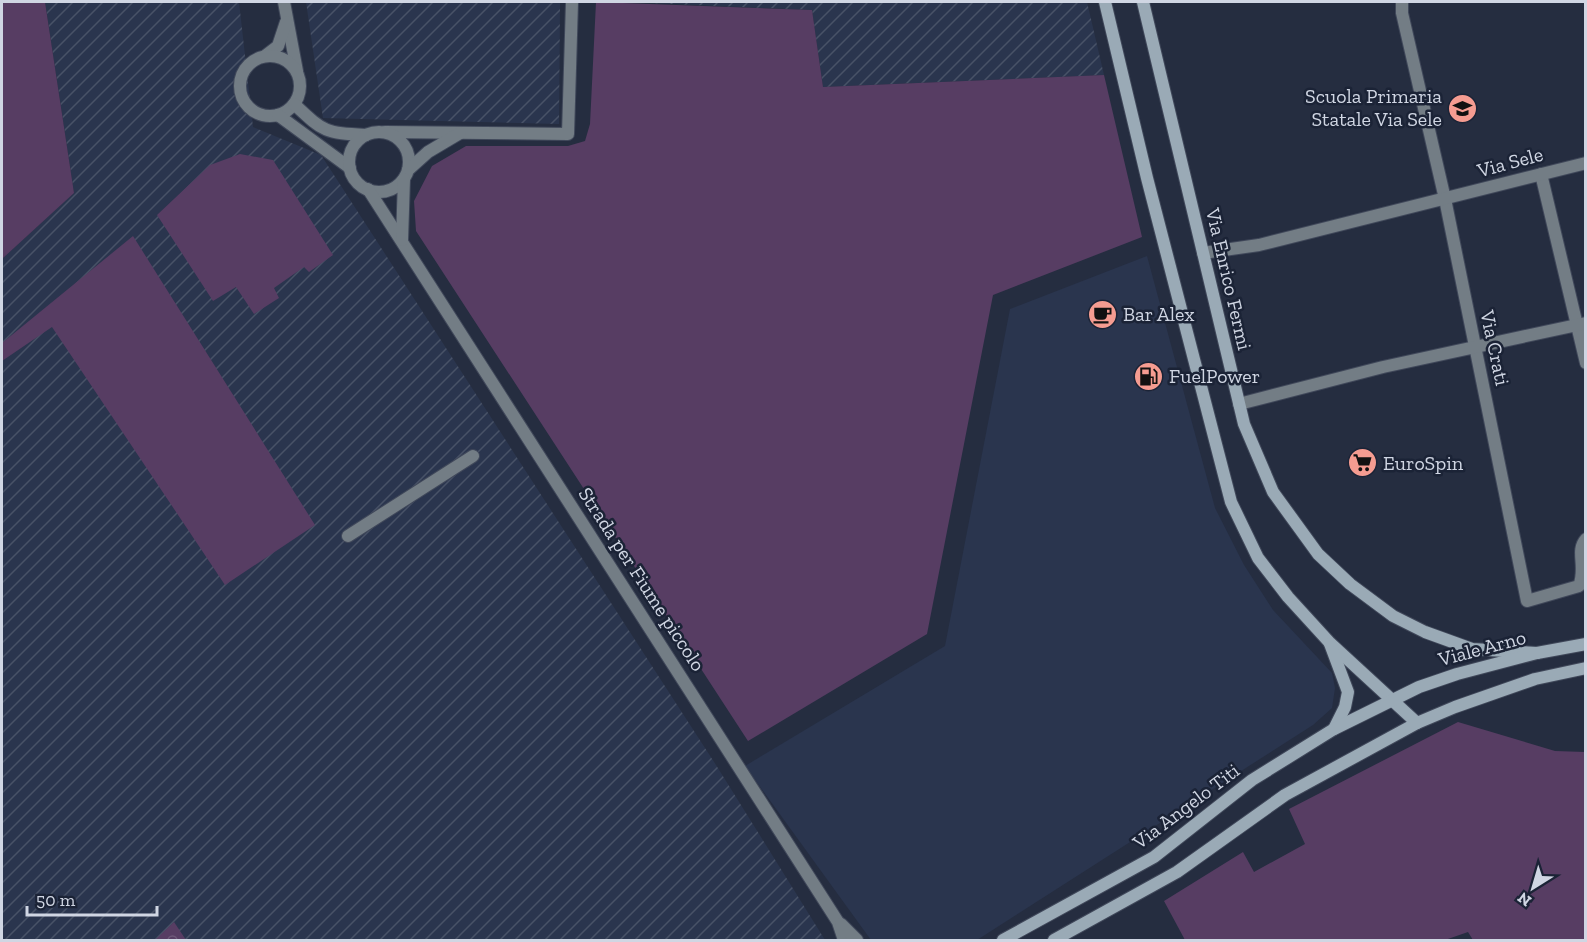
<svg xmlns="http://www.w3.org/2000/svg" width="1587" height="942" viewBox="0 0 1587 942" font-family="'Zilla Slab',serif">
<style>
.built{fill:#2a354e}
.industrial{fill:url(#industrial-furrows)}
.green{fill:#573d63}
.forest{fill:url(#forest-crowns)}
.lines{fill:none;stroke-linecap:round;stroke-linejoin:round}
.street-casing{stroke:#40485a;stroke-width:14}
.secondary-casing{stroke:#40485a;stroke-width:14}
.street{stroke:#737d85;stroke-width:12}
.secondary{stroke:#9aaab6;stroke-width:12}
.labels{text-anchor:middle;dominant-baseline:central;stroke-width:5;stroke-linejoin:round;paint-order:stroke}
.poi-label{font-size:20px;fill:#d0d6e3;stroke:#1b2336;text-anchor:start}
.street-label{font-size:20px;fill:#d0d6e3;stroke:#1b2336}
</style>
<defs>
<pattern id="industrial-furrows" width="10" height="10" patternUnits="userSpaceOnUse" patternTransform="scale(1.5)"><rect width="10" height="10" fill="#2a354e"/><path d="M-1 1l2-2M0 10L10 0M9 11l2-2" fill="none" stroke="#485267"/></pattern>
<pattern id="forest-crowns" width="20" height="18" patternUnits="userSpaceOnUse" patternTransform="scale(1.5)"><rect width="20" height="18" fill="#573d63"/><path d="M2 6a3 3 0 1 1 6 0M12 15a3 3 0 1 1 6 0" fill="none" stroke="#6e5879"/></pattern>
</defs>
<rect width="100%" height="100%" fill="#252d40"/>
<polygon class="built" points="1147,256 1215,508 1244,565 1273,610 1332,673 1335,688 1332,708 1313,725 977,940 871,940 745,766 945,646 1010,309"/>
<g class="industrial">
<polygon points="45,2 239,2 253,127 321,155 716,765 825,940 2,940 2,259 74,193"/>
<polygon points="306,2 560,2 559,124 323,118"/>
<polygon points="626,2 1087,2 1104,75 823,87 812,10"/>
</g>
<g class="green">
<polygon points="2,2 45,2 74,193 2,259"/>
<polygon points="596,2 812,10 823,87 1104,75 1142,237 993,295 927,634 748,741 416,231 414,201 432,166 466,146 568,146 585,141 590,124"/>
<polygon points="240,154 273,160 333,255 309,272 304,267 274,288 279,298 254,314 236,287 213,301 157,215 210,165"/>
<polygon points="133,236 315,525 225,585 52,327 2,361 2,343"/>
<polygon points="1458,722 1555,751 1585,752 1585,940 1473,940 1468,932 1445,940 1185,940 1164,901 1243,852 1254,872 1305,844 1289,809"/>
</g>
<polygon class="forest" points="174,922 186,940 155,940"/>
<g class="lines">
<defs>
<g id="street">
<polyline points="284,2 297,71"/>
<path d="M1402 2V13L1445 199 1527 601 1579 586C1587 567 1575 551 1586 539"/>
<polyline points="265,56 278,46 286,22"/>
<circle cx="270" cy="86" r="30"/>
<path d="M294 104C324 132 324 133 366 135"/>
<polyline points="278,115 350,168"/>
<polyline points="385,132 568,134 572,2"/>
<circle cx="379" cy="162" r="30"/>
<polyline points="408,170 428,152 460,133"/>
<polyline points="1541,174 1586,363"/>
<polyline points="368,189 838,922 844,940"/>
<polyline points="402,240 404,179"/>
<polyline points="1203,253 1259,245 1586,163"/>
<polyline points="1239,404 1383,367 1586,323"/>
<polyline points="348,536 473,456"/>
<polyline points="841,924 857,940"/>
</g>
<g id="secondary">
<polyline points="1105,2 1147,178 1231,502 1258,558 1288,597 1330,643 1417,723"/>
<polyline points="1143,2 1244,424 1273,492 1318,554 1350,584 1393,616 1425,632 1472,649 1537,653"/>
<polyline points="1330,644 1348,692 1345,707 1334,729"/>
<polyline points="1003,940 1154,857 1252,780 1334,729 1419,687 1457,674 1537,653 1586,644"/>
<polyline points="1054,940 1177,872 1285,795 1417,723 1455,707 1535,679 1586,668"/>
</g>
</defs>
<use href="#street" class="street-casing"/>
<use href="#secondary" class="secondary-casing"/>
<use href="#street" class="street"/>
<use href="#secondary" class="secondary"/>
</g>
<defs>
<symbol id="school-disc" viewBox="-11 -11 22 22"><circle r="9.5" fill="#f59c91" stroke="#1b2336"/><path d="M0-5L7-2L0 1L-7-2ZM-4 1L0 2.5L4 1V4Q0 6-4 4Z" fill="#111"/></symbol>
<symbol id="cafe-disc" viewBox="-11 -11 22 22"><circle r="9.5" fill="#f59c91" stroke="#1b2336"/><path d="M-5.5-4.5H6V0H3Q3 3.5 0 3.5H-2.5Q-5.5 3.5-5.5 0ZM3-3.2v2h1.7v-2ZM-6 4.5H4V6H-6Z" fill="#111"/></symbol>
<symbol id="fuel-disc" viewBox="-11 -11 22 22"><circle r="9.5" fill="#f59c91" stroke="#1b2336"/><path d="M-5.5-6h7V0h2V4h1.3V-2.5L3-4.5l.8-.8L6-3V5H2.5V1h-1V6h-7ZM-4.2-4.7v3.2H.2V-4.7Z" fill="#111"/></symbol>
<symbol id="supermarket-disc" viewBox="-11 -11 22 22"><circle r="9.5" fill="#f59c91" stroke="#1b2336"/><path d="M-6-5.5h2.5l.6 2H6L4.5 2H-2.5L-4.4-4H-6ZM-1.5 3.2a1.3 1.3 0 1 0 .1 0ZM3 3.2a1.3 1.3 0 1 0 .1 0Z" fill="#111"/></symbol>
</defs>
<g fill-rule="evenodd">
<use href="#school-disc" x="1446" y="92" width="33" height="33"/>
<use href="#cafe-disc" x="1086" y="298" width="33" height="33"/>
<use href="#fuel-disc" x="1132" y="360" width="33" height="33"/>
<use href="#supermarket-disc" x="1346" y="446" width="33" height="33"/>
</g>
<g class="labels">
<g class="poi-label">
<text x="1442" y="96" text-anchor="end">Scuola Primaria<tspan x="1442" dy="23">Statale Via Sele</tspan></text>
<text x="1123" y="314">Bar Alex</text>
<text x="1169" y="376">FuelPower</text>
<text x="1383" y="463">EuroSpin</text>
</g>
<g class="street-label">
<text transform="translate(1510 162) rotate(-15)">Via Sele</text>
<text transform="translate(1229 279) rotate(77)">Via Enrico Fermi</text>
<text transform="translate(1495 348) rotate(78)">Via Crati</text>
<text transform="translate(642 579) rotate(57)">Strada per Fiume piccolo</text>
<text transform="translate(1482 648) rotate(-15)">Viale Arno</text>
<text transform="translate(1186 806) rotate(-37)">Via Angelo Titi</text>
</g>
</g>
<rect width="1587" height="942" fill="none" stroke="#d0d6e3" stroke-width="6"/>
<g transform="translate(1533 888) rotate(217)" stroke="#1b2336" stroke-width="4.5" paint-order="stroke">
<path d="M0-4.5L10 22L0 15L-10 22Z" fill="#d0d6e3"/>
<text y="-9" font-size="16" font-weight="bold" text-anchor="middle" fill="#d0d6e3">N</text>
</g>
<path d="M27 906v9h130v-9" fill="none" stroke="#d0d6e3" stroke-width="3"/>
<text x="36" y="906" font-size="18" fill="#d0d6e3" stroke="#1b2336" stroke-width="4.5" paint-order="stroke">50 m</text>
</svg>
